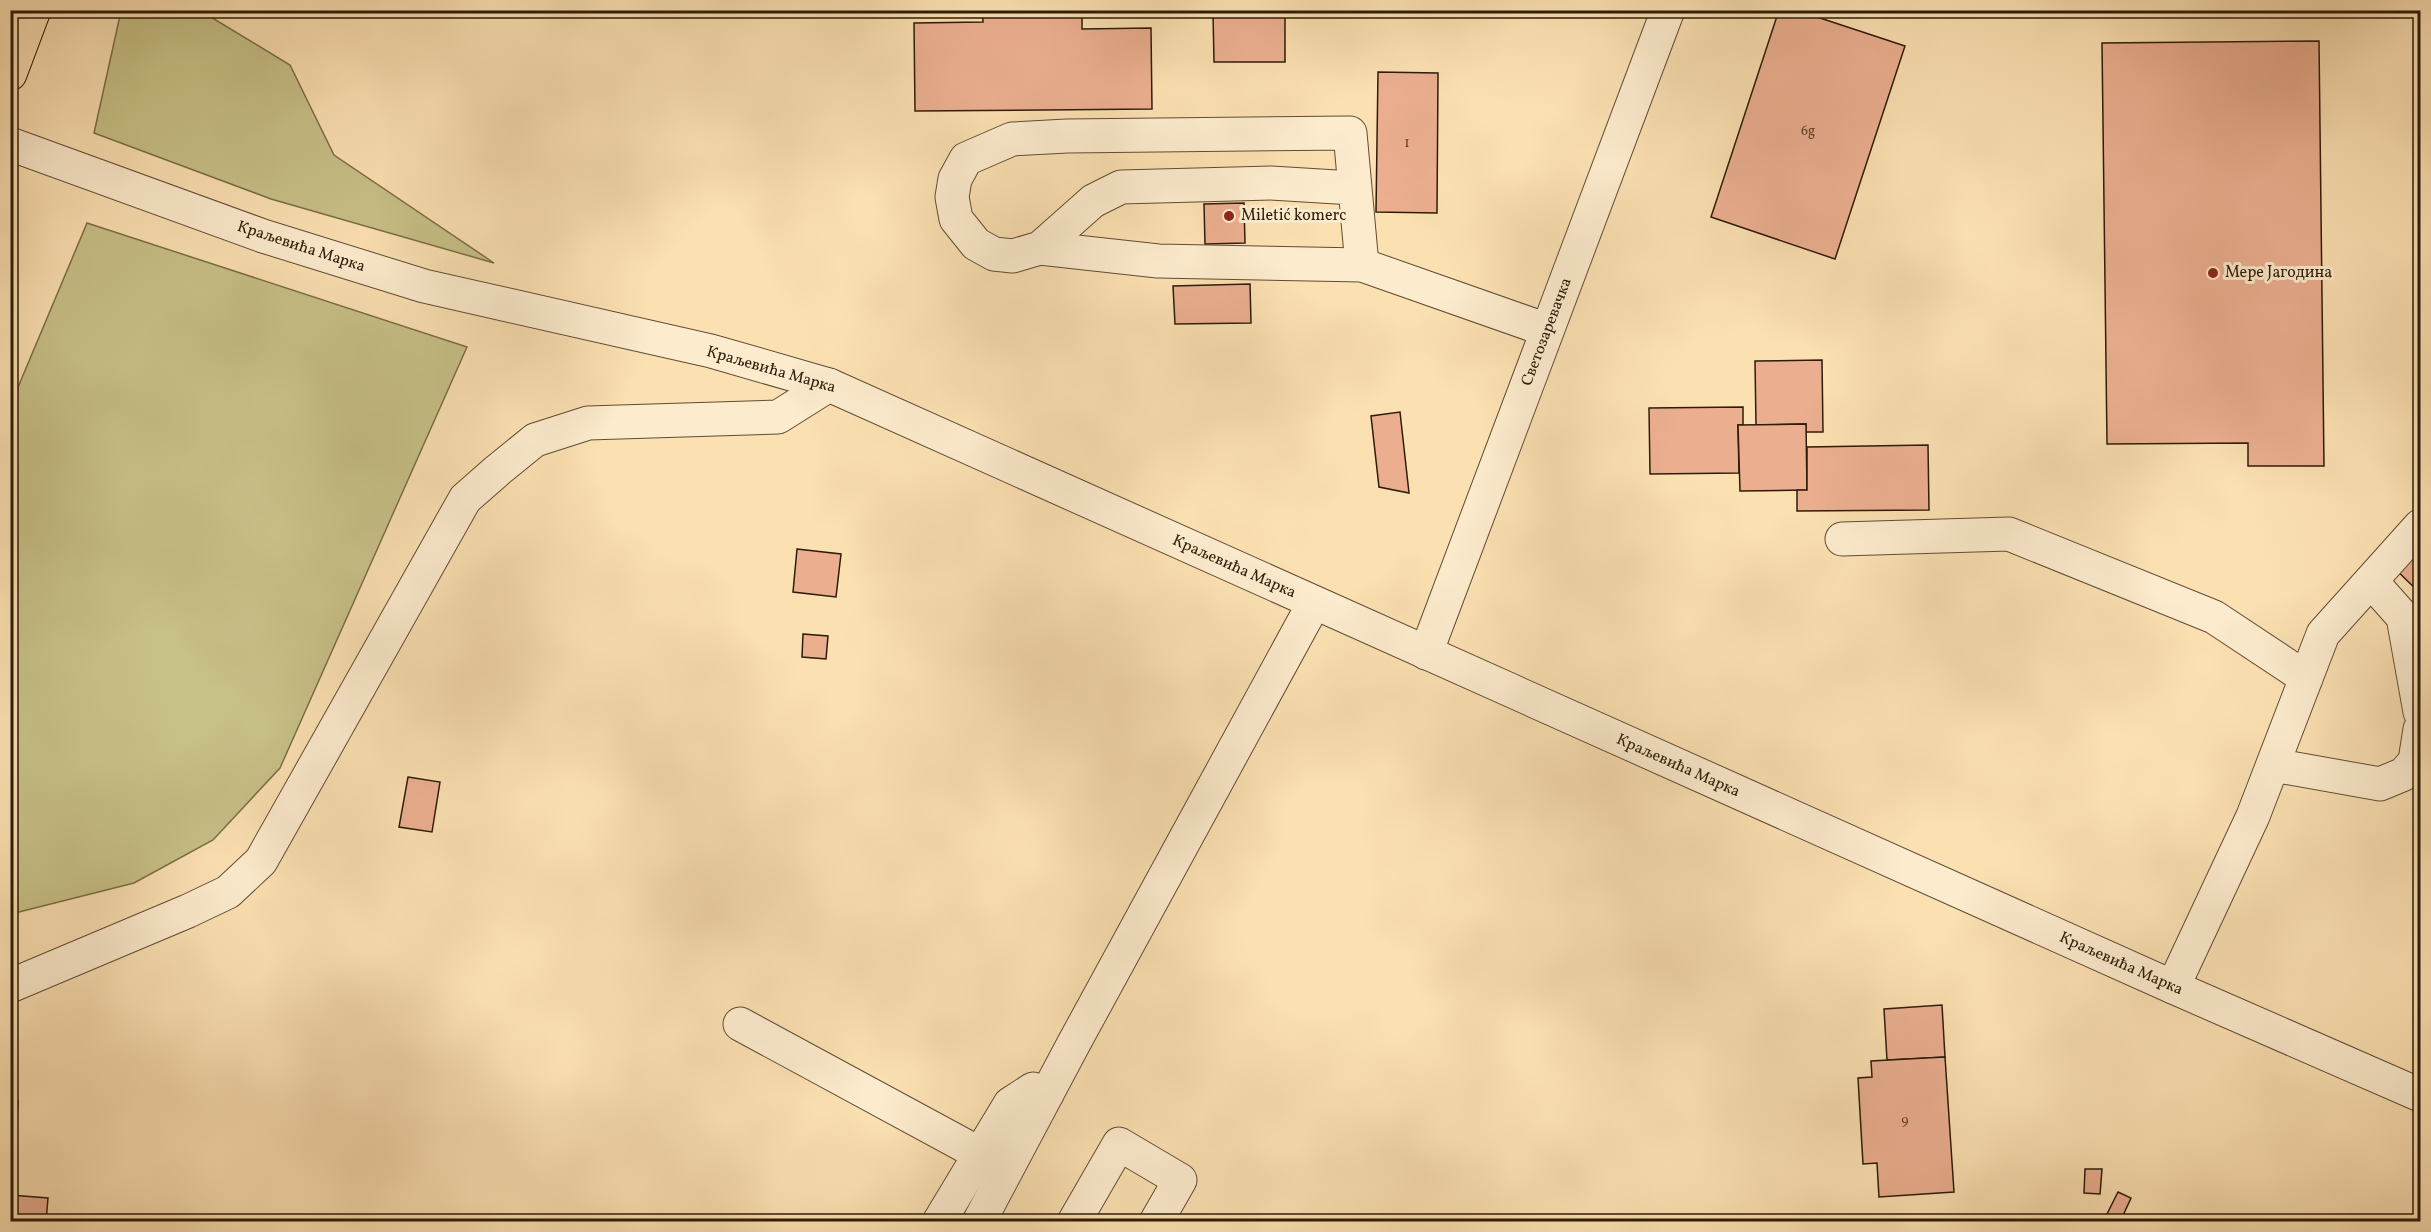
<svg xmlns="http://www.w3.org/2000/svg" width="2431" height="1232" viewBox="0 0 2431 1232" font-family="Vollkorn,serif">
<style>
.green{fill:#c7c087;stroke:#7a6e48;stroke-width:1.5}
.building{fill:#ebaf90;stroke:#2e1b09;stroke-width:1.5}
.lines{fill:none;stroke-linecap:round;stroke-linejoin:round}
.minor-casing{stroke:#614c33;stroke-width:35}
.highway-casing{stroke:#2e1b09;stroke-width:35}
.minor{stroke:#fcebcd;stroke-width:33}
.highway{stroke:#fbe0b2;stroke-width:33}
.poi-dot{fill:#8f2418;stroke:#fcebcd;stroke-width:2}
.labels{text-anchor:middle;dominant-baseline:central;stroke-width:6;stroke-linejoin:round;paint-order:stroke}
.number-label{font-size:14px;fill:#5d402b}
.poi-label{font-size:16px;fill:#2e1b09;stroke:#fcebcd;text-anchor:start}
.street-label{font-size:16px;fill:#2e1b09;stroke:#fcebcd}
</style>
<rect width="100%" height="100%" fill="#fbe0b2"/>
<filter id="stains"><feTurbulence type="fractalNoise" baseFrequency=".00333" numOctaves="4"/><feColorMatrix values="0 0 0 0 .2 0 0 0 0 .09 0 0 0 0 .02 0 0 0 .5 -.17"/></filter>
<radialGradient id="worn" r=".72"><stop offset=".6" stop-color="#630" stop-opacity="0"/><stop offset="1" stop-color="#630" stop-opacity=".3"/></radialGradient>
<g class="green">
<polygon points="121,11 201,11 290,65 334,155 494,263 271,199 94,133"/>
<polygon points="87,223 467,347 280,768 213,840 134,883 11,914 11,404"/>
</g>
<g class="building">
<polygon points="982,10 1082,10 1082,29 1151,28 1152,109 915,111 914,23 983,22"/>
<polygon points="1779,10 1810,10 1808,14 1905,46 1835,259 1711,217"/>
<polygon points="1213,14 1285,14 1285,62 1214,62"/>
<polygon points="2319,41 2324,466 2248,466 2248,443 2107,444 2102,43"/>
<polygon points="1378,72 1438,73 1437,213 1376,212"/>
<polygon points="1244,203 1245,243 1205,244 1204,204"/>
<polygon points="1250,284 1251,323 1175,324 1173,286"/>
<polygon points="1822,360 1823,432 1806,432 1806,424 1756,425 1755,361"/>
<polygon points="1743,407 1743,425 1738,425 1739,473 1650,474 1649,408"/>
<polygon points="1400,412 1409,493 1379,487 1371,416"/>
<polygon points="1806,424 1807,490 1740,491 1738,425"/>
<polygon points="1928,445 1929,510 1797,511 1797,490 1807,490 1807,447"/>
<polygon points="2420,532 2420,593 2390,564"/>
<polygon points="797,549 841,554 836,597 793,592"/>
<polygon points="803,634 828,636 826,659 802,657"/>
<polygon points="408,777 440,782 432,832 399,827"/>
<polygon points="1942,1005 1945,1057 1887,1060 1884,1009"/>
<polygon points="1945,1057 1954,1192 1879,1197 1877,1163 1863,1164 1858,1078 1872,1077 1871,1061"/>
<polygon points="10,1101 18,1101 17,1123 10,1122"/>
<polygon points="2085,1169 2102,1169 2100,1194 2084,1193"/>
<polygon points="2118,1192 2131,1198 2120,1222 2107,1222 2104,1220"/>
<polygon points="10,1195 48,1198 46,1222 10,1222"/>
</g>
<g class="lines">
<defs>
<g id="minor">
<polyline points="10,144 263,236 424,286 711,351 829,385 2173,987 2420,1095"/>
<polyline points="1353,188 1271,183 1121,187 1093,201 1040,248 1013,256 994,254 976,244 956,219 952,197 955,179 966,159 1012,139 1067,136 1350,133 1362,265"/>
<polyline points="1040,248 1158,261 1362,265 1547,330"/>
<polyline points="1842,539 2009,534 2214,617 2306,678"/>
<polyline points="2371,581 2403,617 2420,712"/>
<polyline points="1426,653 1668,10"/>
<polyline points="2273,765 2380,784 2404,774 2415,761 2420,729"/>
<polyline points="10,986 188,911 228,892 261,861 465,499 498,470 535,440 588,423 778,417 829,385"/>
<polyline points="2173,987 2253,816 2323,634 2420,526"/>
<polyline points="740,1024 980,1154"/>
<polyline points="939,1222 1010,1104 1033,1089 1047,1094"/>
<polyline points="979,1222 1074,1043 1314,603"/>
<polyline points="1074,1222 1119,1144 1180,1180 1156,1222"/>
</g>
<polyline id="highway" points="10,74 34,10"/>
</defs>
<use href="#minor" class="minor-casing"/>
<use href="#highway" class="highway-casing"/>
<use href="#minor" class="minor"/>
<use href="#highway" class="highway"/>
</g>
<g class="poi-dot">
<circle cx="1229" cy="216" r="6"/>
<circle cx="2213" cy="273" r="6"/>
</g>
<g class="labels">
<g class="number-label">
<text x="1808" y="131">6g</text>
<text x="1407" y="143">1</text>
<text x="1905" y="1120">9</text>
</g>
<g class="poi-label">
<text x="1241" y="216">Miletić komerc</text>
<text x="2225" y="273">Мере Јагодина</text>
</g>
<g class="street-label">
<text transform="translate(301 247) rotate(18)">Краљевића Марка</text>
<text transform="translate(1547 332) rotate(-69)">Светозаревачка</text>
<text transform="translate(771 370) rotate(16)">Краљевића Марка</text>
<text transform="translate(1234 567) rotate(24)">Краљевића Марка</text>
<text transform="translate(1678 766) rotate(24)">Краљевића Марка</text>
<text transform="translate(2121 964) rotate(24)">Краљевића Марка</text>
</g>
</g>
<rect width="2431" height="1232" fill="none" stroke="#fbe0b2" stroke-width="36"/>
<rect x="12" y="12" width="2407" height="1208" fill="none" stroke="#2e1b09" stroke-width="3"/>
<rect x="18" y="18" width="2395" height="1196" fill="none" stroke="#2e1b09" stroke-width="1.5"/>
<rect width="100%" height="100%" filter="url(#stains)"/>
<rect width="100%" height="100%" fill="url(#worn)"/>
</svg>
